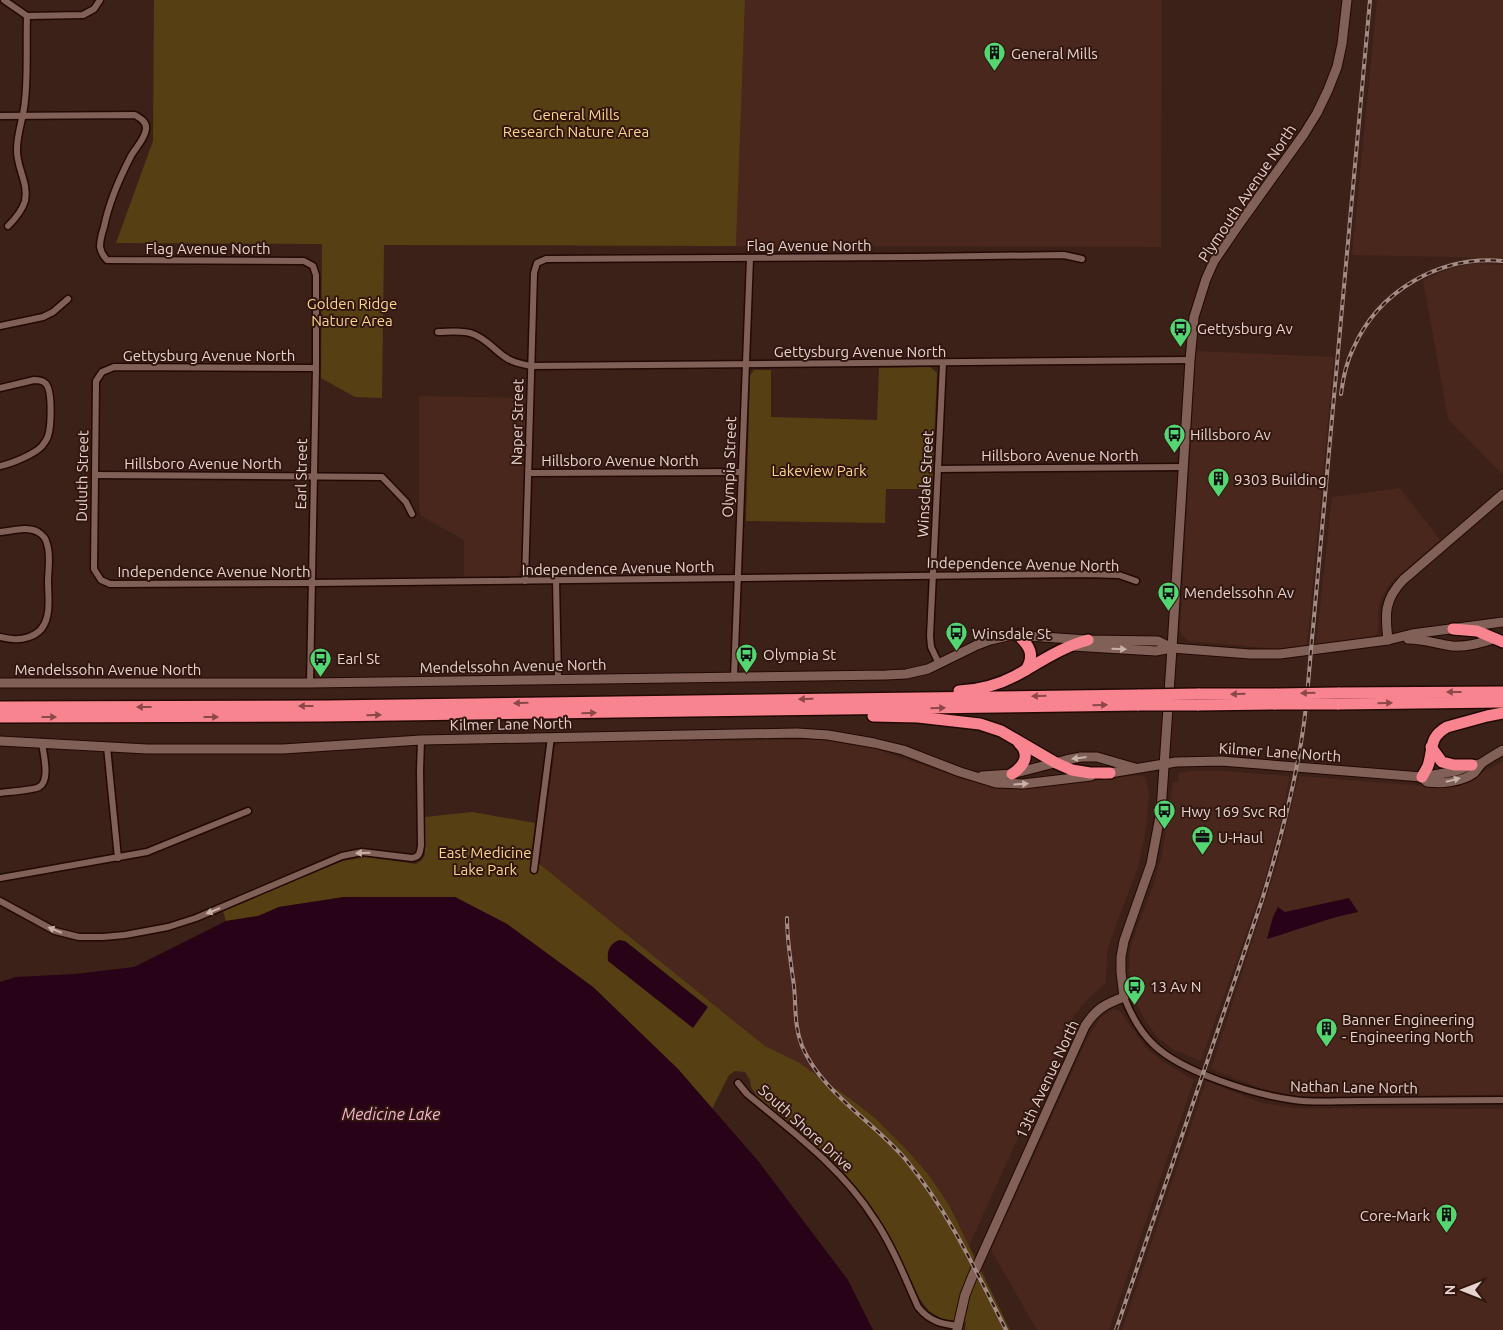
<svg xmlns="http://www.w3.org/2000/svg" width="1503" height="1330" viewBox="0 0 1503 1330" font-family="Ubuntu,sans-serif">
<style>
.built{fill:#49271d}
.green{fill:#564013}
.water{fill:#280216}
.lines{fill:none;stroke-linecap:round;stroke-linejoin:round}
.street-casing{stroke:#220904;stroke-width:9}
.secondary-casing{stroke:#220904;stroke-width:11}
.highway-casing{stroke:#220904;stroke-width:14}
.street{stroke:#816157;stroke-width:6}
.secondary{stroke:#816157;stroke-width:9}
.highway{stroke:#f7848f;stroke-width:11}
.rail-casing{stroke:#a38c86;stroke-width:4}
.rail{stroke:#31170f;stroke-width:2;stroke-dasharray:5.5;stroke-linecap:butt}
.highway-bridge-casing{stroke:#220904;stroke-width:14;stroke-linecap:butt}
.highway-bridge{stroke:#f7848f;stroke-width:11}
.oneway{fill:#c8b1aa}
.oneway2{fill:#8a4849}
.labels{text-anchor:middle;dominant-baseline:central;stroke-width:4;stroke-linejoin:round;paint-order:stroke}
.poi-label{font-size:15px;fill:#e6d3ce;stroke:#31170f;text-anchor:start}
.park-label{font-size:15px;fill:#fdd58c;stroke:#31170f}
.street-label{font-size:15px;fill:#e6d3ce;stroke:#31170f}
.water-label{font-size:16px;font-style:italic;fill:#f6b6d0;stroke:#31170f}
</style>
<rect width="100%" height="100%" fill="#3c2119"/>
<g class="built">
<polygon points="745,0 1162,0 1161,247 736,246"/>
<polygon points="1377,0 1503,0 1503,258 1352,255"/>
<polygon points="1472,264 1503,265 1503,475 1448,419 1423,280 1451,268"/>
<polygon points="1196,351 1334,357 1307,645 1277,649 1189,641 1182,635 1180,631"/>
<polygon points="419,396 526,398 521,570 517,577 464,578 464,540 421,516 419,509"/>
<polygon points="1400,488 1440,540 1392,581 1387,588 1382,597 1378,609 1378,631 1377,635 1372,637 1316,644 1332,497"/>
<polygon points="783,740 821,740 873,748 963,779 1002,788 1029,788 1139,775 1146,778 1149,795 1146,828 1138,867 1114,931 1107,952 1106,983 1086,1001 1073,1017 969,1246 949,1206 928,1174 906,1149 875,1118 849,1098 798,1062 765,1046 540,864 555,747 561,742"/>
<polygon points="1503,761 1503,1095 1298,1096 1262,1089 1211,1069 1277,865 1299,776 1425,786 1473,778"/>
<polygon points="1190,771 1224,771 1290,776 1280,825 1261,891 1201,1061 1174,1050 1158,1038 1145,1021 1134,997 1129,973 1130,951 1133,938 1154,883 1162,854 1173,782 1178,782 1179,773"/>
<polygon points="1113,1009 1120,1011 1147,1049 1165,1063 1194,1080 1109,1330 1037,1330 991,1250 1087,1039 1100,1018"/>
<polygon points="1206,1081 1262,1103 1295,1108 1503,1109 1503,1330 1122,1330"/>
</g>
<g class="green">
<polygon points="154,0 745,0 736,246 384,245 382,398 355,397 321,378 322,244 116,243 153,141"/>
<polygon points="930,367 937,373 932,489 886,489 885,523 746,521 750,376 754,370 771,370 771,417 877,420 879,368"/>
<polygon points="472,812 535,823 531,857 765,1046 798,1062 849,1098 875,1118 906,1149 928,1174 949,1205 1010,1330 965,1330 966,1322 942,1319 929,1311 919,1298 878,1217 835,1164 758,1098 751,1087 750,1080 745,1072 735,1071 729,1075 712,1109 678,1069 593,987 507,924 455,897 344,897 279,907 258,916 226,921 223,911 277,886 343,861 366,857 416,864 422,860 425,854 425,817"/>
</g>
<g class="water">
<polygon points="344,897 455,897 507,924 593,987 678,1069 759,1162 848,1280 873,1330 0,1330 0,982 16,977 75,974 134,967 226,921 258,916 279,907"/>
<path d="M1349 898 1358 912C1327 918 1298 930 1267 939L1273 917 1278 907 1285 912Z"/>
<path d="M619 940 625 941 708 1007 693 1028 608 961C607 951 609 944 619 940Z"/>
</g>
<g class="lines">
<defs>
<g id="street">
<polyline points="4,0 27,16 83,15 94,9 100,0"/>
<path d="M0 116 135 115C140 118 147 122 146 129 145 139 136 147 131 156 119 179 109 202 104 227 102 233 100 240 100 247 101 252 103 256 107 260L304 261 313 266 316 275V368L310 683"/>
<path d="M8 226C15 219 22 211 25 201 29 183 16 167 17 149 17 132 24 117 25 100 28 73 26 44 27 16"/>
<polyline points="0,326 43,317 53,312 68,299"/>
<path d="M438 332C449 332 463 330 473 334 487 339 494 350 505 357 513 363 522 364 531 366L1190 360"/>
<polyline points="316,368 114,367 102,372 96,381 94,569 101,580 110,584 311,583 1086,574 1119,575 1136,581"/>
<path d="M0 388 34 380C38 380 42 380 45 383 53 389 51 427 48 436 47 440 44 443 42 446 35 454 11 464 0 466"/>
<polyline points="938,469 1183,467"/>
<polyline points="529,473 741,472"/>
<polyline points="95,475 382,477 406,502 412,514"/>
<path d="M0 532C12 531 27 526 38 532 43 535 46 538 47 544 51 555 48 570 48 582 48 593 50 606 47 617 42 639 19 642 0 637"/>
<polyline points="556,580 558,679"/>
<polyline points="525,581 534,273 537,263 546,259 913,257 1064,255 1082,259"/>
<polyline points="939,664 931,647 930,636 943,363"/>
<polyline points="734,677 750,258"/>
<polyline points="107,747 118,858"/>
<path d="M0 793C7 792 35 790 39 787 51 781 43 753 42 742"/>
<polyline points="534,870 551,737"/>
<polyline points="0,878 147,852 248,811"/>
<path d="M0 901 55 931 79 937H103L125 935 168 927 196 918 342 856 362 852 412 858C420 857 420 852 421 845L420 771 421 740"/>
<path d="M1124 997C1131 1015 1140 1032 1154 1045 1182 1072 1255 1095 1294 1100 1315 1103 1337 1101 1358 1101 1407 1101 1455 1100 1503 1100"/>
<path d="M738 1083 747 1094C793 1132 843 1169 875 1220 893 1247 905 1278 918 1307 929 1321 941 1324 958 1326"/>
</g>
<g id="secondary">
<path d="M1408 639C1424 639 1437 644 1452 646 1467 647 1482 643 1496 638"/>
<path d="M1388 640C1385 614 1384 600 1403 580L1503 494"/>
<polyline points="1072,646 1156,651 1172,648 1250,654 1280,654 1388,640 1412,634 1503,622"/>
<polyline points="0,683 310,683 886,675 906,674 928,669 977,645 990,640 1012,635 1088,640 1158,641 1172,648"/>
<polyline points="0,741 147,749 283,749 421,740 797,733 828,735 874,743 903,750 960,772 996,783 1023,784 1091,776"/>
<polyline points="1104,774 1176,762 1221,761 1422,777 1456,771 1472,765 1481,764"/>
<polyline points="982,776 1012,774 1066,760 1081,757 1097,757 1135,768"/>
<path d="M1422 777 1427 782C1441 784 1462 782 1474 773 1477 770 1479 766 1482 763 1489 758 1496 754 1503 750"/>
<path d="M957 1330 965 1295 973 1275 1085 1026C1096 1009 1105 1004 1124 997L1121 972V957L1124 941 1151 864 1161 811 1172 648 1190 360 1194 317 1206 279 1214 261 1240 223 1304 134 1317 113 1328 90 1337 67 1342 44 1347 0"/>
</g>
<g id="highway">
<polyline points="1453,629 1477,631 1503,642"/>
<path d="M1018 635C1030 646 1035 655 1026 670"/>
<path d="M959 691C978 690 998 685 1015 676 1039 663 1061 647 1088 640"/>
<polyline points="1338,693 1503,692"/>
<polyline points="1198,694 1277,694"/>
<polyline points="1337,704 1503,702"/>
<polyline points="1197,705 1276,704"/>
<polyline points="0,707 328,706 1140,695"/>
<polyline points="873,716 918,717 980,724 1001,731 1056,763 1072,770 1090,773 1110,773"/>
<polyline points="0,717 322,716 1139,705"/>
<polyline points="1431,747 1442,762 1454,765 1472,765"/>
<path d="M1012 774C1024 766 1031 755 1019 743"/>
<path d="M1422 777C1424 773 1426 770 1428 766 1434 748 1428 738 1447 727L1487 716 1503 713"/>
</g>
</defs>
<use href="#street" class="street-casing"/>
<use href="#secondary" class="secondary-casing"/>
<use href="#highway" class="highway-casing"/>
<use href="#street" class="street"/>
<use href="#secondary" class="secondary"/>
<use href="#highway" class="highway"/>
<defs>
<g id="rail">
<path d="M1341 394C1343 378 1346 363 1353 349 1378 291 1440 255 1503 261"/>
<path d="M787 918C787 941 791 963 794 986 796 1006 794 1026 802 1046 822 1093 874 1122 906 1160 949 1212 976 1271 1006 1330"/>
<path d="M1116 1330 1262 900C1280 842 1296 783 1304 723 1307 699 1309 674 1311 650L1370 0"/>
</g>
</defs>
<use href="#rail" class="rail-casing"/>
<use href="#rail" class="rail"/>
<defs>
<g id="highway-bridge">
<polyline points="1277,694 1338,693"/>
<polyline points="1140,695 1198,694"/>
<polyline points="1276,704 1337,704"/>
<polyline points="1139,705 1197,705"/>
</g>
</defs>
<use href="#highway-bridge" class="highway-bridge-casing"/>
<use href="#highway-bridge" class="highway-bridge"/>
</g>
<defs><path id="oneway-solid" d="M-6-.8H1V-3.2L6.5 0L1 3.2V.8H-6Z" transform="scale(1.25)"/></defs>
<g class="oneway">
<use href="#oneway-solid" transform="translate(1119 649) rotate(2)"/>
<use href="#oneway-solid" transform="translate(1079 758) rotate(173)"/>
<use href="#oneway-solid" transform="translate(1453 780) rotate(-14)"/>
<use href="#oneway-solid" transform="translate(1021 784) rotate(-3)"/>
<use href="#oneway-solid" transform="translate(363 853) rotate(179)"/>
<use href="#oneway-solid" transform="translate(213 911) rotate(158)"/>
<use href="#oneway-solid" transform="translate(55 930) rotate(-158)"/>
</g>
<g class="oneway2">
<use href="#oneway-solid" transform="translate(1454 692) rotate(180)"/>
<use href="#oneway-solid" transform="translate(1308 693) rotate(179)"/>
<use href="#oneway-solid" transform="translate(1238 694) rotate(179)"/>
<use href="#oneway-solid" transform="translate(1039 696) rotate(179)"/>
<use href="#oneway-solid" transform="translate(806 699) rotate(179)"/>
<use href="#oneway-solid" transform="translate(521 703) rotate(179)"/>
<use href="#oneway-solid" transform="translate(1385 703) rotate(-1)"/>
<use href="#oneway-solid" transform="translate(1100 705) rotate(-1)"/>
<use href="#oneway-solid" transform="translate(306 706) rotate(180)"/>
<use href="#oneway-solid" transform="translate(144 707) rotate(180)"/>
<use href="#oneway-solid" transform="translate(938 708) rotate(-1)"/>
<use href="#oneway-solid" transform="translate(589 713) rotate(-1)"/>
<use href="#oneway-solid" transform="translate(374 715) rotate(-1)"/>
<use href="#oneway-solid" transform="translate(49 717)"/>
<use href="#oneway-solid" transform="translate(211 717)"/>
</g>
<defs>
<symbol id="building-pin" viewBox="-11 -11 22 30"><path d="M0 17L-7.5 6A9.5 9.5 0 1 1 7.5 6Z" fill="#54d672" stroke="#31170f"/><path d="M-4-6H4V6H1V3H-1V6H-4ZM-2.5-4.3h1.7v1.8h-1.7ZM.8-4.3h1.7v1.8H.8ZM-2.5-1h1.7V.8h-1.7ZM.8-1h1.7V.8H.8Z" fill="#111"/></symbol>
<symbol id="bus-pin" viewBox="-11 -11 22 30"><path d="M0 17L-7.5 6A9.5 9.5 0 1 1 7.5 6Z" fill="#54d672" stroke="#31170f"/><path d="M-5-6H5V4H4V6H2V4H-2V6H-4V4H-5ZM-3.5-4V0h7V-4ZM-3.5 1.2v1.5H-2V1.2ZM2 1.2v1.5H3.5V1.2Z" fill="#111"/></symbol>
<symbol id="office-pin" viewBox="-11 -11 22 30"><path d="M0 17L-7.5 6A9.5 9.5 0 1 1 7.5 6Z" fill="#54d672" stroke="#31170f"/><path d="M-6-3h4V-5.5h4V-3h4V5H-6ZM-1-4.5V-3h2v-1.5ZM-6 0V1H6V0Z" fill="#111"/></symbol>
</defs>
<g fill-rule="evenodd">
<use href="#building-pin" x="982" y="40" width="25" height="34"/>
<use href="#bus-pin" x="1168" y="316" width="25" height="34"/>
<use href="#bus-pin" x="1162" y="422" width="25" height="34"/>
<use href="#building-pin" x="1206" y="466" width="25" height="34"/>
<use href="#bus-pin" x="1156" y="580" width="25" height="34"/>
<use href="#bus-pin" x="944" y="620" width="25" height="34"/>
<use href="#bus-pin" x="734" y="642" width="25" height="34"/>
<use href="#bus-pin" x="308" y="646" width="25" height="34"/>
<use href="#bus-pin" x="1152" y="798" width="25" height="34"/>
<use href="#office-pin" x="1190" y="824" width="25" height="34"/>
<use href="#bus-pin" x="1122" y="974" width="25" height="34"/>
<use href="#building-pin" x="1314" y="1016" width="25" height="34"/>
<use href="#building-pin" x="1434" y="1202" width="25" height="34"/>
</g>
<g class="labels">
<g class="poi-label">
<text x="1011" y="53">General Mills</text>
<text x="1197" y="328">Gettysburg Av</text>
<text x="1190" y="434">Hillsboro Av</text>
<text x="1234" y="479">9303 Building</text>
<text x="1184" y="592">Mendelssohn Av</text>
<text x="972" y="633">Winsdale St</text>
<text x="763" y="654">Olympia St</text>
<text x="337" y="658">Earl St</text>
<text x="1181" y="811">Hwy 169 Svc Rd</text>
<text x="1218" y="837">U-Haul</text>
<text x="1150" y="986">13 Av N</text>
<text x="1342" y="1019">Banner Engineering<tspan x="1342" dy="17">- Engineering North</tspan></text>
<text x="1430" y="1215" text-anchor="end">Core-Mark</text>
</g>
<g class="park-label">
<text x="576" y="114">General Mills<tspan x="576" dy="17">Research Nature Area</tspan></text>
<text x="352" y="303">Golden Ridge<tspan x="352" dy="17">Nature Area</tspan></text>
<text x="819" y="470">Lakeview Park</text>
<text x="485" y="852">East Medicine<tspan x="485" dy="17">Lake Park</tspan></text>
</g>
<g class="street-label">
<text transform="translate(1247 193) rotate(-56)">Plymouth Avenue North</text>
<text x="809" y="245">Flag Avenue North</text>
<text x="208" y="248">Flag Avenue North</text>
<text x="860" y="351">Gettysburg Avenue North</text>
<text x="209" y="355">Gettysburg Avenue North</text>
<text transform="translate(517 422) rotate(-89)">Naper Street</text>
<text x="1060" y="455">Hillsboro Avenue North</text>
<text x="620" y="460">Hillsboro Avenue North</text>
<text x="203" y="463">Hillsboro Avenue North</text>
<text transform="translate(729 467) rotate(-88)">Olympia Street</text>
<text transform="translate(301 474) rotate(-89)">Earl Street</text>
<text transform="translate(82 476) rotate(-89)">Duluth Street</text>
<text transform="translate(925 484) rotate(-87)">Winsdale Street</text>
<text transform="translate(1023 564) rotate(1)">Independence Avenue North</text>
<text transform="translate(618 568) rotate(-1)">Independence Avenue North</text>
<text x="214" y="571">Independence Avenue North</text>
<text transform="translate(513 666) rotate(-1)">Mendelssohn Avenue North</text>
<text x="108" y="669">Mendelssohn Avenue North</text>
<text transform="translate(511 724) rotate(-1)">Kilmer Lane North</text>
<text transform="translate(1280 752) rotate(4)">Kilmer Lane North</text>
<text transform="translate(1047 1079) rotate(-65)">13th Avenue North</text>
<text transform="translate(1354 1087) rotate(1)">Nathan Lane North</text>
<text transform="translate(806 1128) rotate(42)">South Shore Drive</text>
</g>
<g class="water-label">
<text x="391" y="1114">Medicine Lake</text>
</g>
</g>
<g transform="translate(1463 1290) rotate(270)" stroke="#31170f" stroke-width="4" paint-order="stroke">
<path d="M0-4L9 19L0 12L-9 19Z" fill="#e6d3ce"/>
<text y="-8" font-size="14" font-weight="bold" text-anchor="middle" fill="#e6d3ce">N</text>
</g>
</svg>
